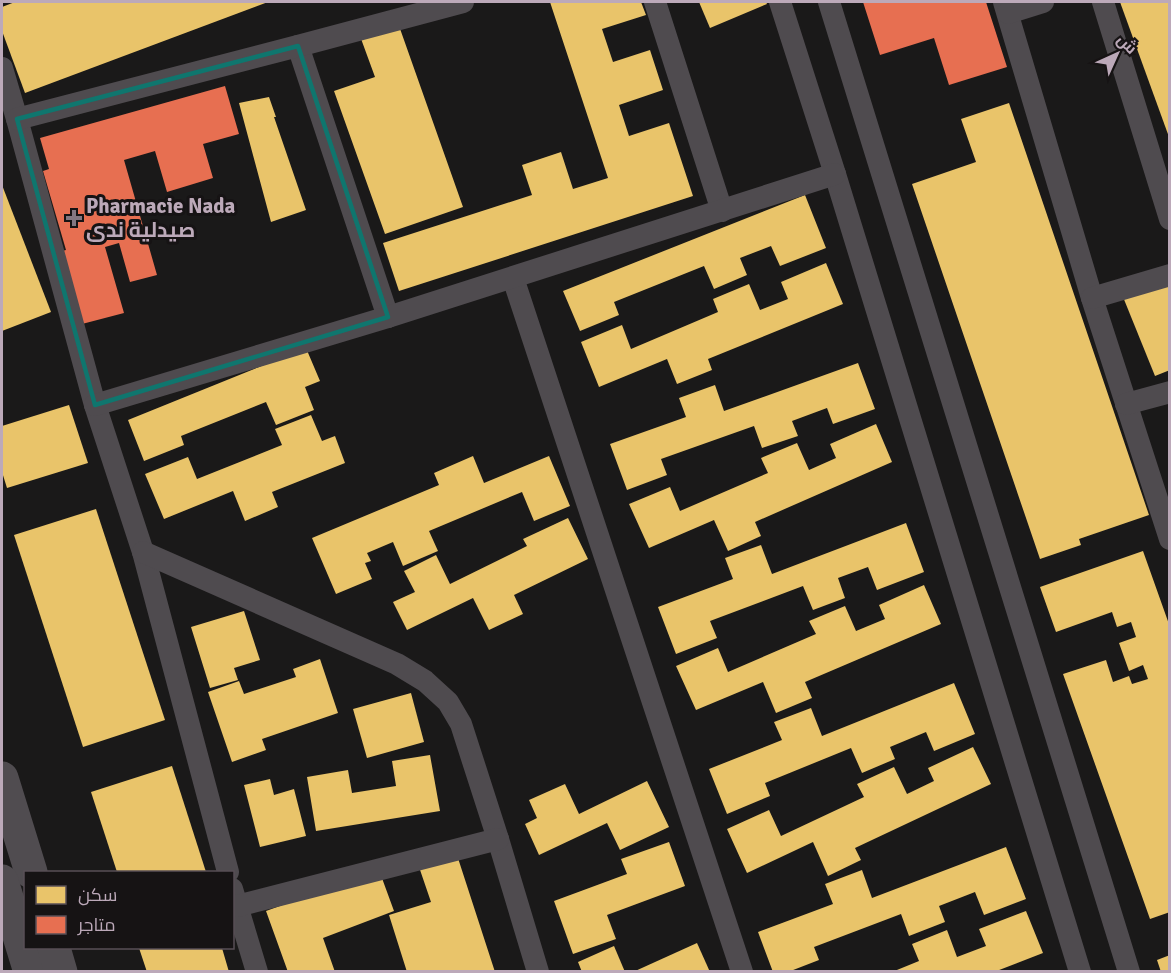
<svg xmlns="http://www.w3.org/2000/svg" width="1171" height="973" viewBox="0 0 1171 973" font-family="Signika,Cairo,sans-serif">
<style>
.homes{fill:#e9c46a}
.shops{fill:#e76f51}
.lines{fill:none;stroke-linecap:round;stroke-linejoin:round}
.minor{stroke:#4f4b4f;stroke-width:22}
.trunk{stroke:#504c50;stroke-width:33}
.marked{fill:none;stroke:#0f766e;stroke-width:4.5;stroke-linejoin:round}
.poi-dot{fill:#837781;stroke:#161314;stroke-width:2}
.labels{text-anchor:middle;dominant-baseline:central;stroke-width:6;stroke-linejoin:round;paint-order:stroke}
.poi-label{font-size:21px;font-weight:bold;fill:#bca9b9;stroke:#161314;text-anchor:start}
</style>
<rect width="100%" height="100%" fill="#1a1919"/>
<g class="homes">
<polygon points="15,2 268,2 25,93 2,31 2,7"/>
<polygon points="550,2 641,2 646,15 602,29 613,62 650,50 663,90 619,105 629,136 669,123 693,196 399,291 383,243 532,195 522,165 561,152 573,189 608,178"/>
<polygon points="699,2 766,2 767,4 710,28"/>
<polygon points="1120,2 1170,2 1170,137 1169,137"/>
<polygon points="398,23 463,207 385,234 334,91 375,77 360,36"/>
<polygon points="269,97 276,117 274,117 306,210 271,222 239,103"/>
<polygon points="1009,103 1149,515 1079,539 1081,545 1040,559 912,184 976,162 961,119"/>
<polygon points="2,185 51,312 2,331"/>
<polygon points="805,195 826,248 780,266 771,246 740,258 747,275 714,289 704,266 614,302 619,315 580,331 563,291"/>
<polygon points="826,263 843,304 708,359 712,370 677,384 667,359 599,387 581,342 622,325 631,349 718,312 713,299 749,284 760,310 788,299 781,282"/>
<polygon points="1170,278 1170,370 1155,376 1121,292"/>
<polygon points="306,348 320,381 305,387 314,410 276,425 266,402 181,436 184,445 144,461 128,420"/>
<polygon points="858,363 875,409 833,424 827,408 792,421 798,436 762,448 754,426 661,459 667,475 627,490 610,444 686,417 679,398 715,385 724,411"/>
<polygon points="69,405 88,463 7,488 2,472 2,426"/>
<polygon points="311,415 322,441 335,436 345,463 272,492 278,507 245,521 233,491 164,519 145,474 188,457 197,479 282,445 275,429"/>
<polygon points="876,424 892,462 755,522 761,536 728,551 714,520 649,548 629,504 670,487 680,511 768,473 761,458 797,443 809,470 836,458 830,444"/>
<polygon points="473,456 484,483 549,456 570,506 534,521 522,492 429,531 438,551 403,566 393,542 367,553 371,561 365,563 372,579 336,594 312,538 439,485 434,473"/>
<polygon points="96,509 165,720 83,747 14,535"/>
<polygon points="568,518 588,559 514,595 523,614 489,630 473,598 407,630 393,602 415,592 404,571 436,555 450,584 527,546 523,539"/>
<polygon points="906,523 924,572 877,590 868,567 838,578 845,598 813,610 803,586 710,621 717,638 676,654 658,607 733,579 725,558 761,545 772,574"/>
<polygon points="1143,551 1170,627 1170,912 1150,919 1063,674 1106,660 1113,682 1129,676 1132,684 1148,679 1143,665 1129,671 1119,643 1136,637 1131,622 1117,627 1112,612 1056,632 1040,587"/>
<polygon points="924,585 941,624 805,682 812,698 776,713 763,682 696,710 676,666 718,648 728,672 816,634 809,621 845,606 856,631 885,619 879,605"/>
<polygon points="244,611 260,660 234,668 238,680 210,688 191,627"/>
<polygon points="320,659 338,713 262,739 266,750 232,762 208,692 239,681 244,694 296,677 293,669"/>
<polygon points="954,683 975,734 934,751 926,732 890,747 895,759 862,773 851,748 765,783 770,796 727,814 709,769 782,740 774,722 811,708 822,736"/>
<polygon points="411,693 424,742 367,758 353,709"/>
<polygon points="973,747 991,784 855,848 861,860 828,876 813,842 747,873 727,829 769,810 781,836 864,797 857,784 894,767 907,794 934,781 928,768"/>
<polygon points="430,755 440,811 316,831 307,777 348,770 352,793 396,786 392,761"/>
<polygon points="172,766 206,872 117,872 91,792"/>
<polygon points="270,779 274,795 294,789 306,836 260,847 244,785"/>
<polygon points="647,781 669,827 620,850 607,823 539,855 525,824 537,818 529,800 565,784 579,814"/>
<polygon points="669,842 685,886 607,915 616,939 573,954 554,901 627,874 621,859"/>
<polygon points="1006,847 1026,899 984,915 975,892 939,906 945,922 909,936 901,914 814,947 819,960 788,972 773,972 758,932 833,904 825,884 862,870 872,898"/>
<polygon points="456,852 495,972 407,972 389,915 431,902 418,864"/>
<polygon points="379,870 394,911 323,938 335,972 288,972 266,911"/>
<polygon points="1026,911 1043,953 994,972 892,972 919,961 912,944 947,930 957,957 986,946 979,929"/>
<polygon points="697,943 710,972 633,972"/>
<polygon points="614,946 625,972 582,972 578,962"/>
<polygon points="139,948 222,948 229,972 147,972"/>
<polygon points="1170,955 1170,972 1161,972 1157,960"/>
</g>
<g class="shops">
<polygon points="863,2 986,2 1007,67 949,85 934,38 880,55"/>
<polygon points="225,86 239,134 203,144 213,178 167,192 155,151 124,160 157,275 130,282 119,243 105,247 124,313 82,324 62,251 66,250 43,171 49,169 40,138"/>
</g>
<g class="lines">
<g class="minor">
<polyline points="655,2 722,211"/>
<polyline points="780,2 835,174 1080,972"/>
<polyline points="829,2 1129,972"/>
<polyline points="1004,2 1092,298 1170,539"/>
<polyline points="1103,2 1170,219"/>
<polyline points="1008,13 1043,2"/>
<polyline points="298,46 388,317"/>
<polyline points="2,68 17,119 95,405 143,552 228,872"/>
<polyline points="17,119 298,46 463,2"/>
<polyline points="513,278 742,972"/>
<polyline points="1092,298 1170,275"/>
<polyline points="1126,404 1170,392"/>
<polyline points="95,405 388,317 835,174"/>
<polyline points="143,552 397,664 425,681 448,702 461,724 498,839 538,972"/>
<polyline points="232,889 257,972"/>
<polyline points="237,906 498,839"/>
</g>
<g class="trunk">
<polyline points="2,778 31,872"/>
<polyline points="2,881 30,972"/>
<polyline points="54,948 61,972"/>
</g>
</g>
<path class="marked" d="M298 46 388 317 95 405 17 119Z"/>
<path class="poi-dot" d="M71 209h6v6h6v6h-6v6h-6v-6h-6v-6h6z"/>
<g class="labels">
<g class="poi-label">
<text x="86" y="206">Pharmacie Nada<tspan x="86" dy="24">صيدلية ندى</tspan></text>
</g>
</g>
<rect width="1171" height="973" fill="none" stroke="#bca9b9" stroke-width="6"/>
<rect x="24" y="871" width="210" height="78" fill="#161314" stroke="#584f56" stroke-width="1.5"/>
<rect x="36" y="886" width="30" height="18" fill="#e9c46a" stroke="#584f56" stroke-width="1.5"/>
<text x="78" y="901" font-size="18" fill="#bca9b9">سكن</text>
<rect x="36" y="916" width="30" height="18" fill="#e76f51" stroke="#584f56" stroke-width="1.5"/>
<text x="78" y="931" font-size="18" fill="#bca9b9">متاجر</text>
<g transform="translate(1117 54) rotate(45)" stroke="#161314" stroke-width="4.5" paint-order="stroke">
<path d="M0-4.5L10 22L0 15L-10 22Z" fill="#bca9b9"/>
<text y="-9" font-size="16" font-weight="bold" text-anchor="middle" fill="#bca9b9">ش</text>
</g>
</svg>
